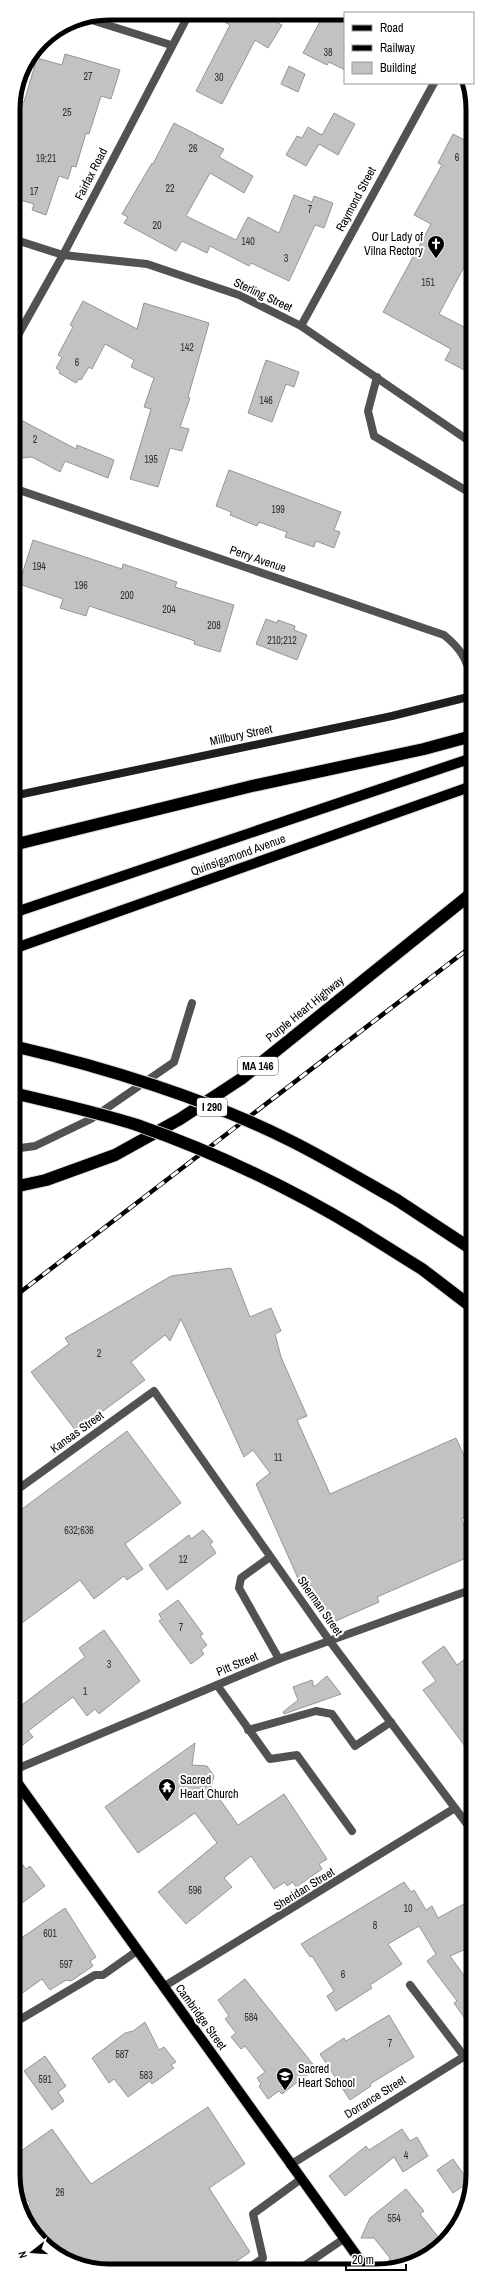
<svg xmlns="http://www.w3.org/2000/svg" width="486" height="2284" viewBox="0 0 486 2284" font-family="'Archivo Narrow',sans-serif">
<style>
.building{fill:#c2c2c2;stroke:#969696}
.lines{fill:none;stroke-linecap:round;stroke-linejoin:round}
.primary-casing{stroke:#dbdbdb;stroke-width:12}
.highway-casing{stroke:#dbdbdb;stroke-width:14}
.lane{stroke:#525252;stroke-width:8}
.street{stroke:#525252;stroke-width:8}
.secondary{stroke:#1f1f1f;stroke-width:8}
.primary{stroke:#000;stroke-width:10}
.highway{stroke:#000;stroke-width:12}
.rail-casing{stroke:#000;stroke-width:4.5}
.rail{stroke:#fff;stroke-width:3;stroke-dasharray:9;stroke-linecap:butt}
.highway-bridge-casing{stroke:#dbdbdb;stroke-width:14;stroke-linecap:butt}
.highway-bridge{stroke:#000;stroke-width:12}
.labels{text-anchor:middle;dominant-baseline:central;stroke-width:4;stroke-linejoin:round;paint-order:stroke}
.number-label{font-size:10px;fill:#303030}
.shield{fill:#fff;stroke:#4c4c4c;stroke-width:1}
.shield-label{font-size:11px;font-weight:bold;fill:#000}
.street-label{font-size:12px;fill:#000;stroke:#fff}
.poi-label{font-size:12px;fill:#000;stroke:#fff;text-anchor:start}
.rim{fill:none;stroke:#000;stroke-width:5}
</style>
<rect width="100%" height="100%" fill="#fff"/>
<g class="building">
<polygon points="210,14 262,14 282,25 268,48 255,40 222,104 196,91 230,25"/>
<polygon points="324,14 345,15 345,70 329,62 327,65 303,53"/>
<polygon points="65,54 120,70 111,99 101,96 89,134 86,133 76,167 72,166 68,179 59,176 46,215 32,210 34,204 13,198 13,151 22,121 13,118 13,103 14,99 24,102 37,58 62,65"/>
<polygon points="289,66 305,74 298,92 281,84"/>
<polygon points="334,113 355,124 338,155 319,144 306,166 286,155 297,136 302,138 308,127 322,135"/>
<polygon points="174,123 224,149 219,157 253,176 244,193 210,173 186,216 236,240 248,217 279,233 294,195 312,202 314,196 333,203 324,228 315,225 289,281 251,263 249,266 210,246 207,253 182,241 176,251 124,223 128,217 122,214 152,163 153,164"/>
<polygon points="453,134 472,144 472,252 439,314 472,331 472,374 445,360 451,349 383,312 431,224 414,215 442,165 438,163"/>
<polygon points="83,301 137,329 144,303 209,323 188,397 190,398 180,427 189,429 182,451 170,448 158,487 130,479 151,409 144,407 154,378 131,367 134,360 105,344 92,369 89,367 81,380 79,379 76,383 59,373 60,371 56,368 62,357 58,355 73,327 70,325"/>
<polygon points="266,360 299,372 294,387 286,384 272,422 248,413"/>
<polygon points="19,419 76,449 77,445 114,460 108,478 65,461 60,472 32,457 23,458 13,448 13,431"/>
<polygon points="229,470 341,512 334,530 340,532 334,548 316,541 314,547 285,537 287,532 259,522 257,526 230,515 231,512 216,506"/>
<polygon points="33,540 122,569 123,564 177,582 175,587 234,605 220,652 194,644 195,641 89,606 86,616 60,608 63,599 19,584"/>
<polygon points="266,619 277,623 278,620 295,626 294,630 307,635 297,660 256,644"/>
<polygon points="231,1268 250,1317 271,1308 281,1331 275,1334 281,1357 307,1416 297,1420 330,1494 456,1438 473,1475 473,1514 461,1519 473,1545 473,1555 377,1597 379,1602 329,1624 305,1594 256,1484 270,1473 253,1450 244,1457 181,1319 170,1341 165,1335 131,1362 145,1380 76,1431 31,1372 69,1344 65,1338 171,1276"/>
<polygon points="127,1431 181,1503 125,1544 143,1569 127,1580 124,1576 94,1599 80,1580 22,1623 14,1612 14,1515"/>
<polygon points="203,1530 213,1542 210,1544 216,1553 167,1590 149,1565 189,1535 191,1539"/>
<polygon points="178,1600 203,1634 200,1636 207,1645 201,1650 204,1654 191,1664 159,1621 162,1619 159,1614"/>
<polygon points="104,1630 140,1681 99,1714 95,1709 87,1716 73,1697 28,1731 33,1737 14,1752 14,1711 85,1657 79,1648"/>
<polygon points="444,1646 457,1665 473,1653 473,1757 423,1690 436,1681 422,1662"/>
<polygon points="327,1676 341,1694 284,1714 283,1712 298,1700 293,1687 312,1680 314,1687"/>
<polygon points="195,1743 192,1765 207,1766 214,1776 211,1787 238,1825 284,1794 327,1859 319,1864 322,1869 296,1887 293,1882 287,1886 285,1882 274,1889 251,1856 224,1878 232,1887 186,1924 158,1892 217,1843 195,1813 138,1853 105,1807"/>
<polygon points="14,1854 26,1869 30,1866 45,1886 14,1909"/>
<polygon points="404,1882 411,1892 414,1890 426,1910 432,1906 438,1918 473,1899 473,1946 450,1956 473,1988 473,2030 454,2003 457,2001 427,1961 436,1954 419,1926 388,1944 402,1964 370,1985 372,1988 336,2011 327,1996 334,1991 312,1956 310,1957 301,1944"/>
<polygon points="65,1908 96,1957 90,1961 93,1966 71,1981 66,1980 50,1990 42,1979 14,1999 14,1943"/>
<polygon points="245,1979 316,2068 282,2094 279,2091 268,2099 259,2086 261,2084 257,2078 265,2072 245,2046 241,2049 231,2037 236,2033 225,2019 229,2016 218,2000"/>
<polygon points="389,2015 414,2057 370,2084 371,2086 350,2100 320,2054 344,2038 346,2041"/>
<polygon points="145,2022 159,2050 164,2047 176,2062 171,2065 174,2068 152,2084 150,2081 128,2097 114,2079 109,2083 92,2058 125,2033 133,2031"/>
<polygon points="45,2056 66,2086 58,2092 64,2101 52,2110 24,2071"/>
<polygon points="208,2107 245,2164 209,2188 250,2252 224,2270 90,2269 61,2258 37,2238 24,2209 30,2204 14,2181 14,2156 52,2129 91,2184"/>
<polygon points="402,2129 410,2141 417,2137 428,2156 403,2172 394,2157 345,2196 329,2176 366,2146 369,2150"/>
<polygon points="453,2159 469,2182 453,2193 437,2170"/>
<polygon points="406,2189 424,2211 420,2214 443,2243 420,2261 387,2270 390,2258 374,2238 361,2238 370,2218"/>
</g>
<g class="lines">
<defs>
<g id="primary">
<polyline points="13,913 472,758"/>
<polyline points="13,949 472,786"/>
<polyline points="14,1778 367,2270"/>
</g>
<g id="highway">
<polyline points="13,845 252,786 424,749 472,736"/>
<polyline points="14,1187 46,1180 115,1155 180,1119 241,1079 472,893"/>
<polyline points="397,1200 473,1250"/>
<polyline points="358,1229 422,1269 473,1308"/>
</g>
</defs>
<use href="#primary" class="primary-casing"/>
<use href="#highway" class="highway-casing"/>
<g class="lane">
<polyline points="377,377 368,411 374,436 472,494"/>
<polyline points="13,1149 35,1146 91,1119 174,1062 192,1003"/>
<polyline points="270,1557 241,1578 239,1588 279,1659"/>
<polyline points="217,1685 270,1759 297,1755 352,1831"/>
<polyline points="248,1730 316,1711 332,1714 355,1746 391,1722"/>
<polyline points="410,1985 464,2056"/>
<polyline points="14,2023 95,1975 103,1975 137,1951"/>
<polyline points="246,2270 263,2258 253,2214 301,2179"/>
</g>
<g class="street">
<polyline points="85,18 171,45"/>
<polyline points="13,239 63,255 147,264 239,295 301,326 472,443"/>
<polyline points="301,326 434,83"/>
<polyline points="13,344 63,255 189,14"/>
<path d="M13 488 444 635C461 649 466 658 472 679"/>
<polyline points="14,1492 154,1391 329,1640 473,1832"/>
<polyline points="14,1770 279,1659 473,1589"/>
<polyline points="163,1987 455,1808"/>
<polyline points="290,2165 473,2051"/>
<polyline points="298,2270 345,2238"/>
</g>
<polyline class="secondary" points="13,796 392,716 472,696"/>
<use href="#primary" class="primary"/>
<use href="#highway" class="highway"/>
<defs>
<polyline id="rail" points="14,1297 472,946"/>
</defs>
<use href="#rail" class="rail-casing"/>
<use href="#rail" class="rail"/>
<defs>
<g id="highway-bridge">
<path d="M13 1046C104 1067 208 1099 291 1141 327 1159 362 1180 397 1200"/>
<path d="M13 1093C55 1103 96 1112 137 1125 214 1152 288 1187 358 1229"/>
</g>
</defs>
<use href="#highway-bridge" class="highway-bridge-casing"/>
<use href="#highway-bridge" class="highway-bridge"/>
</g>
<defs>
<symbol id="church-pin" viewBox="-11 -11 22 30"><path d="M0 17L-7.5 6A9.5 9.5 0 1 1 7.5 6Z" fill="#000" stroke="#fff"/><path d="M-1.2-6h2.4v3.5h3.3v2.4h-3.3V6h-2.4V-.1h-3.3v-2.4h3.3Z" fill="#fff"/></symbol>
<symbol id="temple-pin" viewBox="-11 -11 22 30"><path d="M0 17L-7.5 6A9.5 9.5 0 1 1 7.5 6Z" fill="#000" stroke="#fff"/><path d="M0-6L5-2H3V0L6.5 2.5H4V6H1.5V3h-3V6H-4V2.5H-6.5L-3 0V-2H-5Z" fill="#fff"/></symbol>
<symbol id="school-pin" viewBox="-11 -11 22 30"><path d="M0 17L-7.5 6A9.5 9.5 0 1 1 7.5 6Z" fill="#000" stroke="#fff"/><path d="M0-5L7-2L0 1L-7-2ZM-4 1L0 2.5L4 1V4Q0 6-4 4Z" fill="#fff"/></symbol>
</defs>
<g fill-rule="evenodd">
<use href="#church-pin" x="426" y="234" width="20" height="27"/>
<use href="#temple-pin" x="157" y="1777" width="20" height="27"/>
<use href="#school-pin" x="275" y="2066" width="20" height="27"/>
</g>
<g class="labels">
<g class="number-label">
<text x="328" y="52">38</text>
<text x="88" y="76">27</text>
<text x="219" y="77">30</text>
<text x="67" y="112">25</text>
<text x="193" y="148">26</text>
<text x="457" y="157">6</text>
<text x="46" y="158">19;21</text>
<text x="170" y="188">22</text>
<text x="34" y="191">17</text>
<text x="310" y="209">7</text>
<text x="157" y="225">20</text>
<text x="248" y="241">140</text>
<text x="286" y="258">3</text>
<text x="428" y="282">151</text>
<text x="187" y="347">142</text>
<text x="77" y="362">6</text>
<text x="266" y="400">146</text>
<text x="35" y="439">2</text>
<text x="151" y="459">195</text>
<text x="278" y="509">199</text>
<text x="39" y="566">194</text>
<text x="81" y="585">196</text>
<text x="127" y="595">200</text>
<text x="169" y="609">204</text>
<text x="214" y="625">208</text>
<text x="282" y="640">210;212</text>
<text x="99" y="1353">2</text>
<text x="278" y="1457">11</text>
<text x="79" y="1530">632;636</text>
<text x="183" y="1559">12</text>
<text x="181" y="1627">7</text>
<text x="109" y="1664">3</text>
<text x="85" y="1691">1</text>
<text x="195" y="1890">596</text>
<text x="408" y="1908">10</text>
<text x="375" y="1925">8</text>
<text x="50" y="1933">601</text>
<text x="66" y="1964">597</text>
<text x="343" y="1974">6</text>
<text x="251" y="2017">584</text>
<text x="390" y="2043">7</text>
<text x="122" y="2054">587</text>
<text x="146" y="2075">583</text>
<text x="45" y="2079">591</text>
<text x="406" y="2155">4</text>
<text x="60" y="2192">26</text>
<text x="394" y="2218">554</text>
</g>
<g class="shield">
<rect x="238" y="1057" width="40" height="18" rx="3"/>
<rect x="197" y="1098" width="30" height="18" rx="3"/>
</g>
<g class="shield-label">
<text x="258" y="1066">MA 146</text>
<text x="212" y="1107">I 290</text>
</g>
<g class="street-label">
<text transform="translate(91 174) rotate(-63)">Fairfax Road</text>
<text transform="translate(356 199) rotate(-62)">Raymond Street</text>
<text transform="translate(263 295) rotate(25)">Sterling Street</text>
<text transform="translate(258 559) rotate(19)">Perry Avenue</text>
<text transform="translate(241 735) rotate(-12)">Millbury Street</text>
<text transform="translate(238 855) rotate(-20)">Quinsigamond Avenue</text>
<text transform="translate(305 1009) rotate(-39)">Purple Heart Highway</text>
<text transform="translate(77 1432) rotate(-36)">Kansas Street</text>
<text transform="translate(320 1606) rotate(55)">Sherman Street</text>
<text transform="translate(237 1664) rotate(-23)">Pitt Street</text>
<text transform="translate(304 1889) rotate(-32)">Sheridan Street</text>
<text transform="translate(201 2017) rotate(54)">Cambridge Street</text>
<text transform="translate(375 2097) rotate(-32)">Dorrance Street</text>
</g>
<g class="poi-label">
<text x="423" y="237" text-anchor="end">Our Lady of<tspan x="423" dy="14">Vilna Rectory</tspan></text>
<text x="180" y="1780">Sacred<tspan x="180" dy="14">Heart Church</tspan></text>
<text x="298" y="2069">Sacred<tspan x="298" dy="14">Heart School</tspan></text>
</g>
</g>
<path d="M0 0H486V2284H0ZM109 20H377A89 89 0 0 1 466 109V2175A89 89 0 0 1 377 2264H109A89 89 0 0 1 20 2175V109A89 89 0 0 1 109 20Z" fill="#fff" fill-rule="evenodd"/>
<path class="rim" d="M109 20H377A89 89 0 0 1 466 109V2175A89 89 0 0 1 377 2264H109A89 89 0 0 1 20 2175V109A89 89 0 0 1 109 20Z"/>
<rect x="344" y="12" width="130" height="72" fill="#ffffff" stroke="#999999"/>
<rect x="352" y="25" width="20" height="6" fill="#000000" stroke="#999999"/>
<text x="380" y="32" font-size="12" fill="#000000">Road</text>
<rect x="352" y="45" width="20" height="6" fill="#000000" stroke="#999999"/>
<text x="380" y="52" font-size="12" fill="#000000">Railway</text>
<rect x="352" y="62" width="20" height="12" fill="#c2c2c2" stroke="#999999"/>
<text x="380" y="72" font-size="12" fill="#000000">Building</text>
<g transform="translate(32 2252) rotate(253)" stroke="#ffffff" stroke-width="3" paint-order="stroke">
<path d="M0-3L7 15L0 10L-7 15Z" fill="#000000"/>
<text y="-6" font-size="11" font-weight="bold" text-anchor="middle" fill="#000000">N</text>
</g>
<path d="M346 2264v6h60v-6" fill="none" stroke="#000000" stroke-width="2"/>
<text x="352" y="2264" font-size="12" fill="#000000" stroke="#ffffff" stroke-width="3" paint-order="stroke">20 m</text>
</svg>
